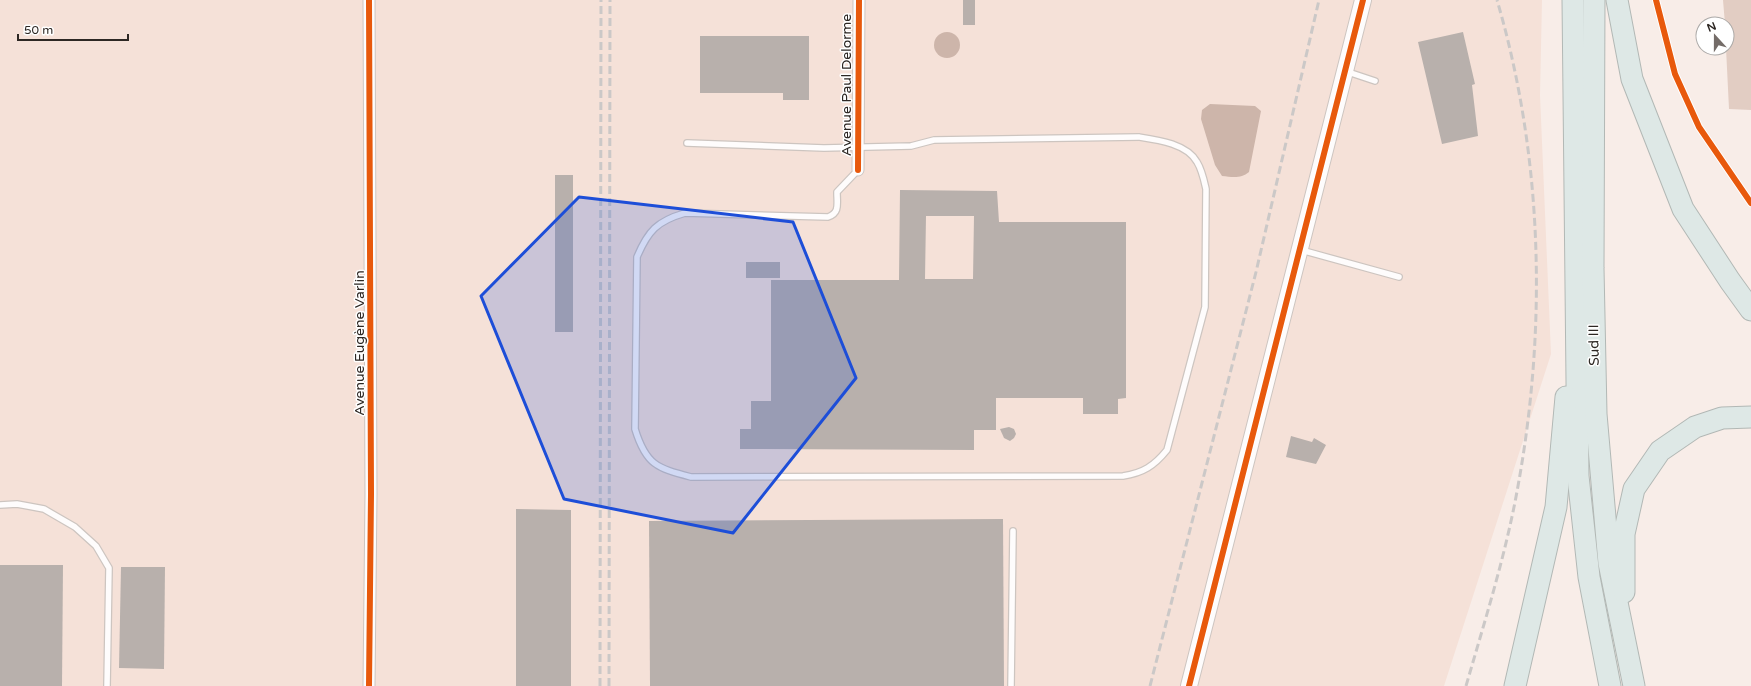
<svg xmlns="http://www.w3.org/2000/svg" width="1751" height="686" viewBox="0 0 1751 686" font-family="'Varela Round',sans-serif">
<style>
.built{fill:#f5e1d8}
.forest{fill:#e2cdc3}
.water{fill:#cdb5aa}
.building{fill:#b8b0ac;fill-rule:evenodd}
.lines{fill:none;stroke-linecap:round;stroke-linejoin:round}
.lane-casing{stroke:#cdc5c0;stroke-width:8}
.street-casing{stroke:#cdc5c0;stroke-width:13}
.secondary-casing{stroke:#cdc5c0;stroke-width:18}
.highway-casing{stroke:#b2b8b5;stroke-width:23}
.lane{stroke:#fefcfc;stroke-width:5.5}
.street{stroke:#fefcfc;stroke-width:11}
.secondary{stroke:#fefcfc;stroke-width:16}
.highway{stroke:#dee8e6;stroke-width:21}
.rail{stroke:#cbc8c7;stroke-width:3;stroke-dasharray:8 4;stroke-linecap:butt}
.cycleway-casing{stroke:#fff;stroke-width:8}
.cycleway{stroke:#e8590c;stroke-width:6}
.marked{fill:#1d4ed8;fill-opacity:0.2;stroke:#1d4ed8;stroke-width:3;stroke-linejoin:round}
.labels{text-anchor:middle;dominant-baseline:central;stroke-width:3;stroke-linejoin:round;paint-order:stroke}
.street-label{font-size:14px;fill:#2d2723;stroke:#fff}
</style>
<rect width="100%" height="100%" fill="#f8ede8"/>
<polygon class="built" points="0,0 1542,0 1540,95 1551,354 1444,686 0,686"/>
<polygon class="forest" points="1723,0 1751,0 1751,110 1729,109 1726,48 1727,24 1725,24"/>
<g class="water">
<circle cx="947" cy="45" r="13"/>
<path d="M1210 104 1255 106 1261 111 1249 172C1241 179 1232 177 1222 176L1215 165 1201 119 1202 110Z"/>
</g>
<g class="building">
<rect x="963" y="0" width="12" height="25"/>
<polygon points="1463,32 1475,84 1472,85 1478,136 1442,144 1418,42"/>
<polygon points="700,36 809,36 809,100 783,100 783,93 700,93"/>
<rect x="555" y="175" width="18" height="157"/>
<path d="M900 190 997 191 999 222H1126V398L1118 399V414H1083V398H996V430H974V450L740 449V429H751V401H771V280H899ZM926 216H974L973 279H925Z"/>
<rect x="746" y="262" width="34" height="16"/>
<polygon points="1009,427 1014,429 1016,434 1014,438 1010,441 1004,438 1000,429"/>
<polygon points="1291,436 1312,442 1314,438 1326,445 1316,464 1286,457"/>
<polygon points="516,509 571,510 571,686 516,686"/>
<polygon points="1003,519 1004,686 650,686 649,521"/>
<polygon points="0,565 63,565 62,686 0,686"/>
<polygon points="121,567 165,567 164,669 119,668"/>
</g>
<g class="lines">
<defs>
<g id="lane">
<polyline points="1345,71 1375,81"/>
<path d="M687 143 824 148 911 146 934 140 1139 137C1159 140 1187 144 1197 162 1202 170 1204 180 1206 189L1205 307 1167 450C1154 466 1143 473 1123 476L691 477C657 468 646 465 635 429L637 257C648 231 657 221 685 213L828 217C840 213 837 204 837 192L858 170"/>
<polyline points="1301,250 1399,277"/>
<polyline points="0,505 17,504 44,509 75,527 96,546 109,568 107,686"/>
<polyline points="1011,686 1013,531"/>
</g>
<g id="street">
<polyline points="858,170 859,0"/>
<polyline points="369,686 371,494 369,0"/>
</g>
<polyline id="secondary" points="1189,686 1363,0"/>
<g id="highway">
<polyline points="1573,0 1578,476 1589,577 1610,686"/>
<polyline points="1594,0 1593,268 1596,414 1609,563 1634,686"/>
<polyline points="1617,0 1632,79 1683,209 1730,281 1751,310"/>
<polyline points="1624,592 1624,534 1634,489 1660,451 1695,427 1722,418 1751,417"/>
<polyline points="1515,686 1556,507 1566,397"/>
</g>
</defs>
<use href="#lane" class="lane-casing"/>
<use href="#street" class="street-casing"/>
<use href="#secondary" class="secondary-casing"/>
<use href="#highway" class="highway-casing"/>
<use href="#lane" class="lane"/>
<use href="#street" class="street"/>
<use href="#secondary" class="secondary"/>
<use href="#highway" class="highway"/>
<g class="rail">
<polyline points="600,686 601,0"/>
<polyline points="609,686 610,0"/>
<polyline points="1150,686 1256,272 1319,0"/>
<path d="M1466 686C1485 620 1506 554 1518 486 1547 326 1543 157 1497 0"/>
</g>
<defs>
<g id="cycleway">
<polyline points="1656,0 1675,74 1699,127 1751,203"/>
<polyline points="858,170 859,0"/>
<polyline points="369,686 371,494 369,0"/>
<polyline points="1189,686 1363,0"/>
</g>
</defs>
<use href="#cycleway" class="cycleway-casing"/>
<use href="#cycleway" class="cycleway"/>
</g>
<path class="marked" d="M579 197 793 222 856 378 733 533 564 499 481 296Z"/>
<g class="labels">
<g class="street-label">
<text transform="translate(846 85) rotate(-90)">Avenue Paul Delorme</text>
<text transform="translate(359 343) rotate(-90)">Avenue Eugène Varlin</text>
<text transform="translate(1594 345) rotate(-91)">Sud III</text>
</g>
</g>
<g transform="translate(1715 36) rotate(339)"><circle r="19" fill="#ffffff" stroke="#aba9a7"/>
<path d="M0-3L7 15L0 10L-7 15Z" fill="#746c68"/>
<text y="-6" font-size="11" font-weight="bold" text-anchor="middle" fill="#2d2723">N</text>
</g>
<path d="M18 34v6h110v-6" fill="none" stroke="#2d2723" stroke-width="2"/>
<text x="24" y="34" font-size="12" fill="#2d2723" stroke="#ffffff" stroke-width="3" paint-order="stroke">50 m</text>
</svg>
